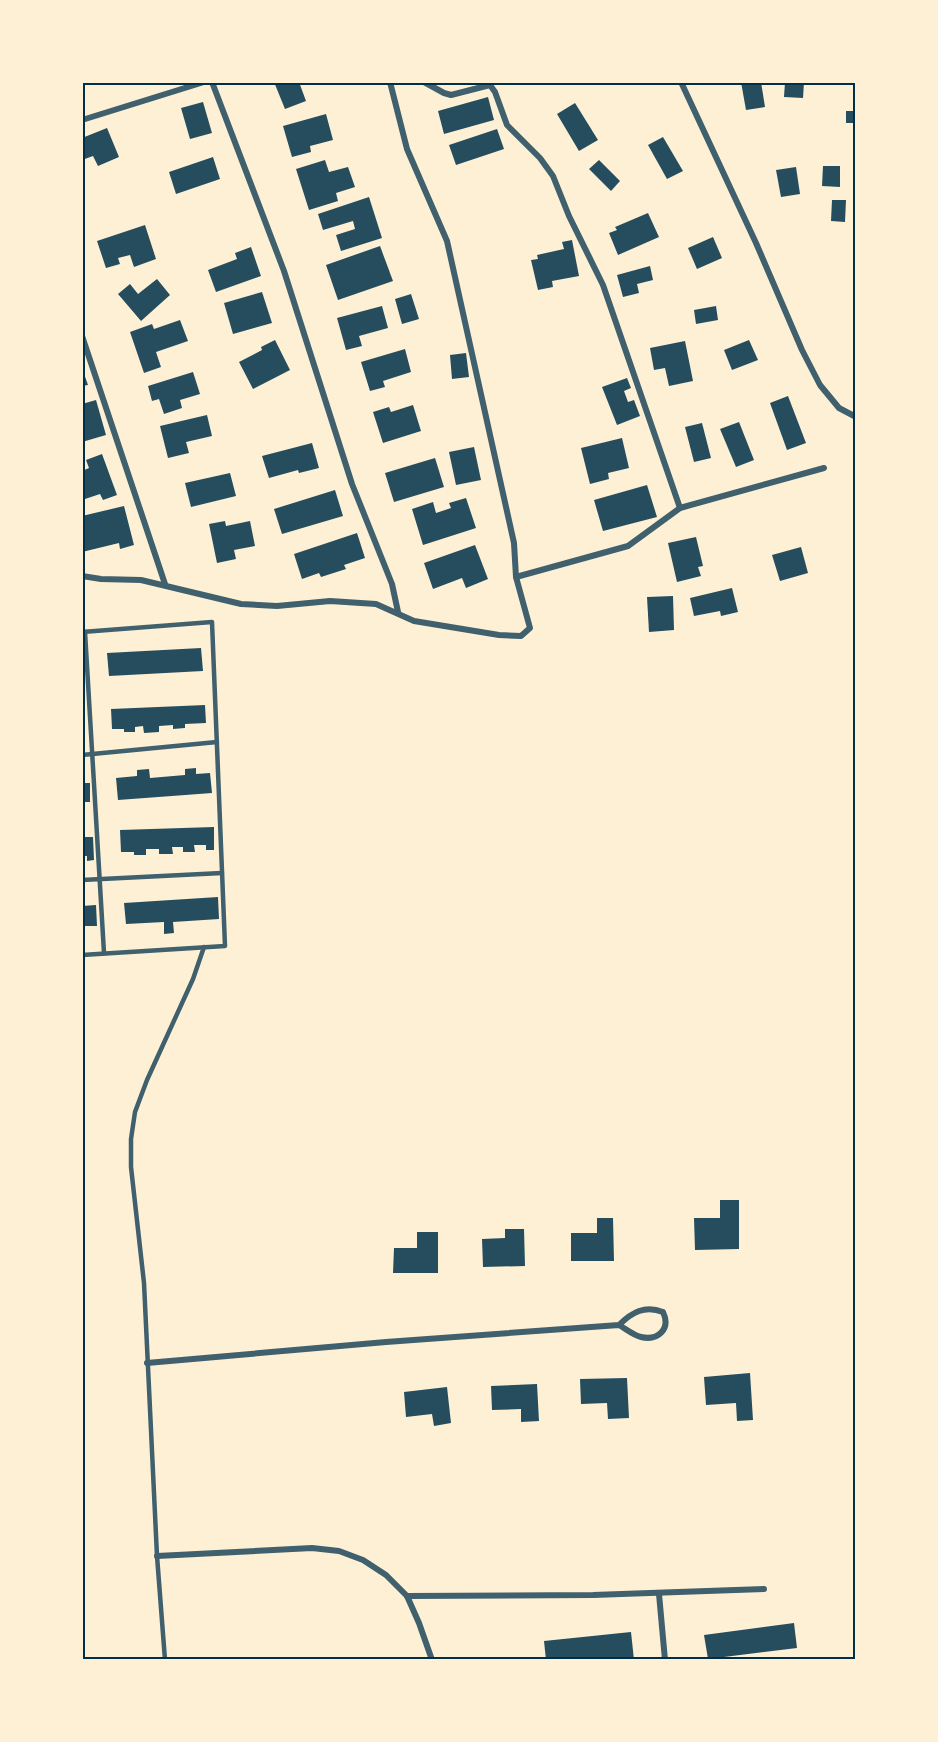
<svg xmlns="http://www.w3.org/2000/svg" width="938" height="1742" viewBox="0 0 938 1742" font-family="'DM Sans',sans-serif">
<style>
.building{fill:#264d5e}
.lines{fill:none;stroke-linecap:round;stroke-linejoin:round}
.service{stroke:#3f606c;stroke-width:4.5}
.minor{stroke:#3f606c;stroke-width:6}
.neatline{fill:none;stroke:#003049;stroke-width:2}
</style>
<rect width="100%" height="100%" fill="#fdf0d5"/>
<g class="building">
<polygon points="274,82 299,82 306,101 285,109"/>
<polygon points="741,82 761,82 765,107 746,110"/>
<polygon points="785,82 804,82 803,98 784,97"/>
<polygon points="488,97 494,120 444,134 438,111"/>
<polygon points="203,102 212,133 190,139 181,108"/>
<polygon points="575,103 598,140 579,151 557,114"/>
<rect x="846" y="111" width="10" height="12"/>
<polygon points="326,114 333,140 310,146 311,152 292,157 283,126"/>
<polygon points="107,128 119,157 98,166 93,156 82,160 82,138"/>
<polygon points="497,129 504,149 456,165 449,145"/>
<polygon points="663,137 683,171 667,179 648,145"/>
<polygon points="213,157 220,179 176,194 169,172"/>
<polygon points="325,160 329,172 348,167 355,187 336,193 338,201 309,210 296,169"/>
<polygon points="599,160 620,181 611,191 589,169"/>
<polygon points="823,166 840,166 840,187 822,186"/>
<polygon points="796,167 800,194 781,197 776,170"/>
<polygon points="369,197 382,238 341,251 336,235 355,229 353,221 323,230 318,214"/>
<polygon points="832,200 846,200 845,222 831,221"/>
<polygon points="648,213 659,237 618,255 609,233 617,230 615,227"/>
<polygon points="145,225 156,259 134,267 130,255 118,258 120,264 106,268 97,241"/>
<polygon points="713,237 722,258 697,269 688,248"/>
<polygon points="572,240 579,276 552,281 553,287 538,290 531,260 538,259 537,255 564,249 562,242"/>
<polygon points="380,246 393,281 338,300 326,265"/>
<polygon points="251,247 261,276 216,292 208,270 237,259 235,253"/>
<polygon points="650,266 653,280 637,284 639,293 623,297 617,275"/>
<polygon points="157,279 170,295 141,321 118,294 130,284 138,294"/>
<polygon points="262,292 272,323 233,334 224,303"/>
<polygon points="411,294 419,319 402,324 395,299"/>
<polygon points="382,306 388,328 359,336 362,346 346,350 337,318"/>
<polygon points="716,306 718,320 696,324 694,310"/>
<polygon points="180,320 188,341 156,352 161,367 144,373 130,332 152,324 154,329"/>
<polygon points="275,340 290,370 253,389 239,362 262,350 261,347"/>
<polygon points="749,340 758,360 732,370 724,350"/>
<polygon points="685,341 693,381 669,386 665,368 654,370 650,348"/>
<polygon points="405,349 411,372 383,381 385,387 370,391 361,362"/>
<polygon points="466,353 469,377 452,379 450,355"/>
<polygon points="82,368 88,385 82,386"/>
<polygon points="193,372 200,394 180,400 182,408 164,414 159,399 152,401 148,386"/>
<polygon points="627,378 631,388 624,391 628,402 634,400 640,416 617,425 602,387"/>
<polygon points="788,396 806,443 787,450 770,403"/>
<polygon points="96,400 106,435 82,442 82,404"/>
<polygon points="413,405 421,431 383,443 373,412 389,407 391,412"/>
<polygon points="207,415 212,436 186,442 189,453 168,458 160,426"/>
<polygon points="739,422 754,460 736,467 720,429"/>
<polygon points="702,423 711,458 694,462 685,427"/>
<polygon points="622,438 629,468 608,473 609,479 590,484 581,448"/>
<polygon points="312,443 319,468 299,473 298,470 269,478 262,456"/>
<polygon points="474,447 481,480 456,485 449,452"/>
<polygon points="102,454 117,495 103,500 100,494 82,500 82,471 89,468 86,460"/>
<polygon points="435,458 444,487 394,502 385,473"/>
<polygon points="230,473 236,496 191,507 185,483"/>
<polygon points="647,485 657,517 603,531 594,500"/>
<polygon points="335,490 343,516 282,534 274,509"/>
<polygon points="466,498 476,528 423,545 412,509 433,502 436,513 451,508 449,503"/>
<polygon points="124,506 134,545 120,549 119,543 82,552 82,516"/>
<polygon points="225,521 226,526 250,521 255,546 234,550 236,559 217,563 209,524"/>
<polygon points="357,533 365,558 344,565 346,569 321,577 319,573 302,579 294,554"/>
<polygon points="696,537 703,566 698,567 701,576 677,582 668,543"/>
<polygon points="475,545 488,579 466,588 462,578 433,589 424,563"/>
<polygon points="801,547 808,573 780,581 772,555"/>
<polygon points="732,588 738,612 721,616 720,611 694,616 690,598"/>
<polygon points="673,596 674,630 649,632 647,597"/>
<polygon points="201,648 203,671 109,676 107,653"/>
<polygon points="205,705 206,723 185,724 185,728 173,729 173,725 159,726 159,732 144,733 143,726 135,727 135,732 124,732 124,729 112,729 111,709"/>
<polygon points="82,718 84,718 85,736 82,736"/>
<polygon points="196,768 196,774 210,773 212,793 118,800 116,778 137,776 137,770 149,769 150,778 185,775 185,769"/>
<rect x="82" y="783" width="8" height="19"/>
<polygon points="214,827 214,850 206,850 206,845 194,845 195,852 183,852 183,847 172,847 173,854 159,854 159,849 146,849 146,855 134,855 134,852 121,852 120,830"/>
<polygon points="82,837 93,837 94,860 87,861 87,856 82,856"/>
<polygon points="218,897 219,919 173,922 174,933 164,934 164,922 126,924 124,903"/>
<polygon points="96,905 97,926 82,926 82,906"/>
<polygon points="720,1200 739,1200 739,1249 695,1250 694,1218 720,1218"/>
<polygon points="597,1218 613,1218 614,1261 571,1261 571,1233 597,1233"/>
<polygon points="505,1229 524,1229 525,1266 483,1267 482,1239 505,1238"/>
<polygon points="417,1232 438,1232 438,1273 393,1273 394,1248 417,1248"/>
<polygon points="750,1373 753,1420 737,1421 736,1403 706,1405 704,1377"/>
<polygon points="627,1378 629,1418 608,1419 607,1403 581,1404 580,1379"/>
<polygon points="537,1384 539,1421 521,1422 521,1409 492,1410 491,1386"/>
<polygon points="447,1387 451,1423 434,1426 432,1414 406,1417 404,1392"/>
<polygon points="794,1623 797,1648 708,1659 704,1635"/>
<polygon points="631,1632 634,1660 546,1660 544,1641"/>
</g>
<g class="lines">
<g class="service">
<polyline points="82,632 212,622 225,946 82,955"/>
<polyline points="85,632 104,953"/>
<polyline points="82,755 217,742"/>
<polyline points="82,880 222,873"/>
<polyline points="165,1660 157,1556 144,1283 131,1167 131,1139 135,1112 147,1080 193,979 204,947"/>
</g>
<g class="minor">
<polyline points="212,82 284,271 352,484 392,584 398,612"/>
<polyline points="424,82 444,93 451,95 490,85 495,92 507,125 540,158 553,176 569,216 603,285 680,508"/>
<polyline points="681,82 756,243 802,350 820,385 839,408 856,417"/>
<polyline points="82,120 204,82"/>
<polyline points="82,336 165,584"/>
<polyline points="82,576 101,579 141,580 241,604 277,606 330,601 376,604 414,621 499,635 521,636 530,628 516,577 514,543 447,241 407,149 390,82"/>
<polyline points="516,577 628,546 680,508 824,468"/>
<path d="M147 1363 386 1342 619 1325C626 1329 633 1335 641 1337 658 1341 671 1329 663 1312 645 1305 632 1312 619 1325"/>
<polyline points="157,1556 312,1548 339,1551 363,1560 386,1575 407,1596 419,1623 432,1660"/>
<polyline points="659,1594 665,1660"/>
<polyline points="407,1596 593,1595 764,1589"/>
</g>
</g>
<rect width="938" height="1742" fill="none" stroke="#fdf0d5" stroke-width="168"/>
<rect x="84" y="84" width="770" height="1574" class="neatline"/>
</svg>
